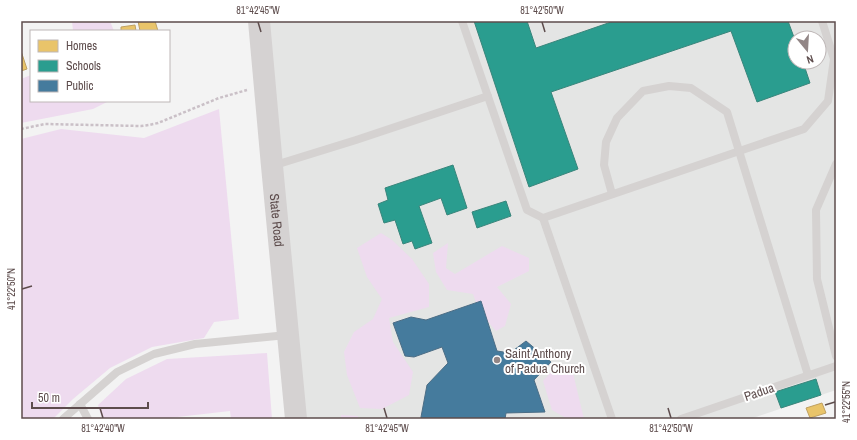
<svg xmlns="http://www.w3.org/2000/svg" width="857" height="440" viewBox="0 0 857 440" font-family="'Archivo Narrow',sans-serif">
<style>
.education{fill:#e4e5e4;fill-rule:evenodd}
.green{fill:#eedbef}
.homes{fill:#e9c46a;stroke:#bfa061}
.schools{fill:#2a9d8f;stroke:#39857b}
.public{fill:#457b9d;stroke:#4c6d85}
.lines{fill:none;stroke-linecap:round;stroke-linejoin:round}
.path{stroke:#cac0c7;stroke-width:2.5;stroke-dasharray:3 2;stroke-linecap:butt}
.service{stroke:#d5d2d1;stroke-width:8}
.secondary{stroke:#d5d2d2;stroke-width:22}
.ticks{fill:none;stroke:#5d4c4c;stroke-width:1.5}
.poi-dot{fill:#928686;stroke:#fff;stroke-width:1.5}
.labels{text-anchor:middle;dominant-baseline:central;stroke-width:4;stroke-linejoin:round;paint-order:stroke}
.street-label{font-size:13px;fill:#5d4c4c;stroke:#fff}
.poi-label{font-size:13px;fill:#5d4c4c;stroke:#fff;text-anchor:start}
.neatline{fill:none;stroke:#5d4c4c;stroke-width:1.5}
.ticks-label{font-size:10px;text-anchor:middle;fill:#5d4c4c}
</style>
<rect width="100%" height="100%" fill="#f3f3f3"/>
<path class="education" d="M266 21H836V390L750 419H304ZM795 38H819V62H795Z"/>
<g class="green">
<polygon points="72,21 110,21 114,31 73,31"/>
<polygon points="31,75 31,101 109,101 93,109 21,123 21,79"/>
<polygon points="219,109 239,319 214,322 204,338 152,347 110,368 73,399 53,419 21,419 21,355 23,352 21,351 21,139 61,129 144,138"/>
<polygon points="381,233 392,240 412,259 429,284 429,307 389,318 393,342 413,372 409,395 382,409 360,408 347,375 344,352 354,332 373,319 382,299 367,277 357,248"/>
<polygon points="448,243 446,268 455,274 502,246 529,258 529,271 497,287 511,304 505,326 496,331 479,311 473,294 447,290 436,272 433,253"/>
<polygon points="267,353 272,419 231,419 230,411 160,419 102,419 98,405 126,379 167,359"/>
<polygon points="555,368 572,369 584,419 565,419 566,418 552,410 543,381"/>
<polygon points="341,415 358,416 358,419 341,419"/>
</g>
<g class="homes">
<polygon points="138,21 155,21 158,31 140,31"/>
<polygon points="135,25 136,31 121,31 121,27"/>
<polygon points="21,51 27,69 21,71"/>
<polygon points="822,403 826,413 810,418 806,408"/>
</g>
<g class="schools">
<polygon points="474,21 527,21 536,48 614,21 788,21 795,40 795,62 803,62 810,83 757,102 731,31 551,92 578,169 529,187"/>
<polygon points="453,165 467,208 447,215 441,198 419,206 432,243 415,249 412,241 403,244 395,220 384,223 378,204 388,200 385,188"/>
<polygon points="506,201 511,216 477,228 472,212"/>
<polygon points="816,379 821,395 781,408 775,392"/>
</g>
<polygon class="public" points="481,301 497,351 510,353 526,341 551,362 534,380 545,412 506,413 505,419 421,419 421,417 427,385 448,363 442,347 414,357 405,356 393,323 411,317 426,320"/>
<g class="lines">
<polyline class="path" points="21,129 45,124 141,126 149,125 158,123 219,98 247,90"/>
<g class="service">
<polyline points="462,21 527,210 543,218 804,129 828,101 834,59 822,21"/>
<polyline points="836,164 816,210 817,279 836,356"/>
<polyline points="272,166 356,140 488,96"/>
<polyline points="612,194 604,165 606,142 617,118 643,91 669,86 691,88 727,112 808,375"/>
<polyline points="543,218 612,419"/>
<polyline points="80,404 88,419"/>
<polyline points="63,419 117,372 154,354 195,344 287,335"/>
<polyline points="681,419 836,366"/>
</g>
<path class="secondary" id="s1" d="M259 21 272 166 296 419"/>
</g>
<path class="ticks" d="M258 22 261 32M542 22 545 32M22 289 32 286M825 405 835 402M100 408 103 418M384 408 387 418M668 408 671 418"/>
<circle class="poi-dot" cx="497" cy="360" r="4"/>
<g class="labels">
<g class="street-label">
<text stroke="none"><textPath href="#s1" startOffset="200">State Road</textPath></text>
<text transform="translate(759 392) rotate(-19)">Padua</text>
</g>
<g class="poi-label">
<text x="505" y="353">Saint Anthony<tspan x="505" dy="15">of Padua Church</tspan></text>
</g>
</g>
<rect width="857" height="440" fill="none" stroke="#ffffff" stroke-width="44"/>
<rect x="30" y="30" width="140" height="72" fill="#ffffff" stroke="#beb7b7"/>
<rect x="38" y="40" width="20" height="12" fill="#e9c46a" stroke="#beb7b7"/>
<text x="66" y="50" font-size="12" fill="#5d4c4c">Homes</text>
<rect x="38" y="60" width="20" height="12" fill="#2a9d8f" stroke="#beb7b7"/>
<text x="66" y="70" font-size="12" fill="#5d4c4c">Schools</text>
<rect x="38" y="80" width="20" height="12" fill="#457b9d" stroke="#beb7b7"/>
<text x="66" y="90" font-size="12" fill="#5d4c4c">Public</text>
<g transform="translate(807 50) rotate(162)"><circle r="19" fill="#ffffff" stroke="#beb7b7"/>
<path d="M0-3L7 15L0 10L-7 15Z" fill="#928686"/>
<text y="-6" font-size="11" font-weight="bold" text-anchor="middle" fill="#5d4c4c">N</text>
</g>
<path d="M32 402v6h116v-6" fill="none" stroke="#5d4c4c" stroke-width="2"/>
<text x="38" y="402" font-size="12" fill="#5d4c4c" stroke="#ffffff" stroke-width="3" paint-order="stroke">50 m</text>
<rect x="22" y="22" width="813" height="396" class="neatline"/>
<g class="ticks-label">
<text x="258" y="14">81°42'45"W</text>
<text x="542" y="14">81°42'50"W</text>
<text transform="translate(11 289) rotate(-90)" y="4">41°22'50"N</text>
<text transform="translate(846 402) rotate(-90)" y="4">41°22'55"N</text>
<text x="103" y="432">81°42'40"W</text>
<text x="387" y="432">81°42'45"W</text>
<text x="671" y="432">81°42'50"W</text>
</g>
</svg>
